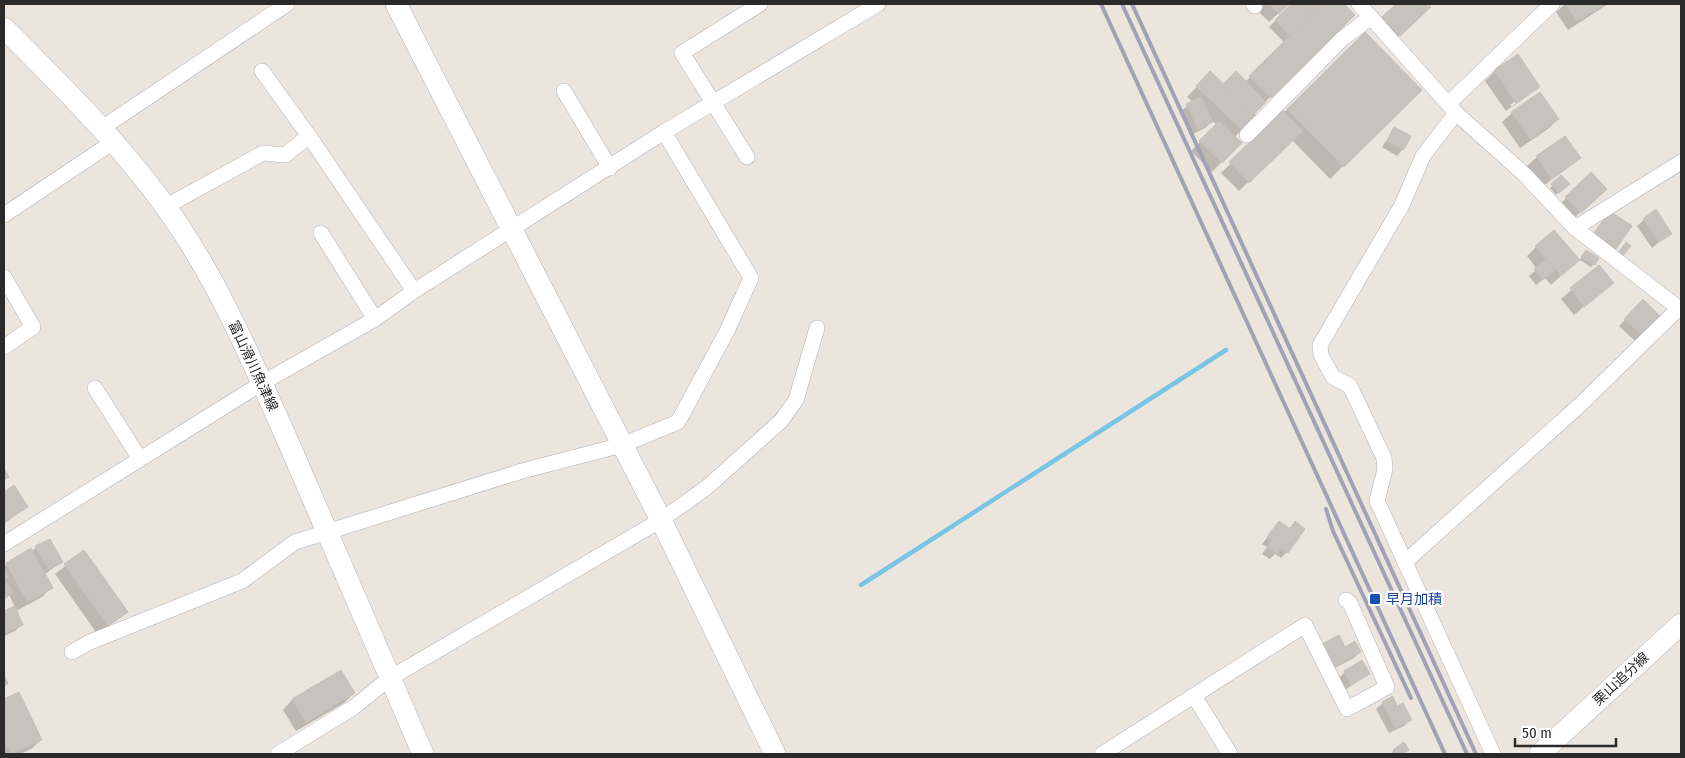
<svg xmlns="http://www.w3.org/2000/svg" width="1685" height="758" viewBox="0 0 1685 758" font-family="'Fira Sans Condensed','Noto Sans JP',sans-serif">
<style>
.shadow{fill:#0003;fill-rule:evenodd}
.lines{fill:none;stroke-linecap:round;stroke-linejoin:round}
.stream{stroke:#79c5e4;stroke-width:4.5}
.building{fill:#c6c2bd;stroke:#c6c1b7}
.street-casing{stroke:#b1b3bc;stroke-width:16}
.secondary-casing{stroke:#b1b3bc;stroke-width:22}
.street{stroke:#fff;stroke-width:15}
.secondary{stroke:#fff;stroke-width:21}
.rail{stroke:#a0a3b3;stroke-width:4}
.transit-dot{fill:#1a4fb4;stroke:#fff;stroke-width:2}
.labels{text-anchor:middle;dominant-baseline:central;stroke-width:4.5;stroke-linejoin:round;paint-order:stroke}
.street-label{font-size:14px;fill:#2a2a2a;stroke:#fff}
.transit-label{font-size:14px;fill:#164399;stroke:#fff;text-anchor:start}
</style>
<rect width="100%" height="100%" fill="#ebe5dd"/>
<g class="shadow">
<polygon points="1251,4 1288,4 1269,22"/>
<polygon points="1293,4 1342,4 1353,15 1253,114 1255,116 1234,138 1240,143 1212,172 1191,151 1217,125 1212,121 1205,128 1191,135 1181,111 1193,102 1187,97 1210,73 1223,85 1245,82 1285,43 1269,27"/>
<polygon points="1398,4 1426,4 1429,7 1390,45 1374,27"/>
<polygon points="1565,4 1608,4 1568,30 1556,12"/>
<polygon points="1365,34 1420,90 1330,179 1292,140 1239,191 1221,173"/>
<path d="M1495 71 1538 86 1506 111 1485 81ZM1529 92V95L1512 107 1510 105Z"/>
<polygon points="1512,113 1558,119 1548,129 1520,148 1502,122"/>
<polygon points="1394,129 1403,149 1397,156 1382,147"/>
<polygon points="1537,157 1579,158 1542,187 1527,166"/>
<polygon points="1591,174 1605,189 1574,218 1560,204"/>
<polygon points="1561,177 1568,184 1556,195 1550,188"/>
<polygon points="1610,212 1615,248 1609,254 1589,240"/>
<polygon points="1644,220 1670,233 1652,248 1637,226"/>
<polygon points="1536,247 1578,260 1551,285 1545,278 1536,285 1529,276 1537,269 1527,256"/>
<polygon points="1583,254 1594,264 1591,267 1580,260"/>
<polygon points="1599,266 1612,283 1574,315 1561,299"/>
<polygon points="1643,301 1659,317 1636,342 1619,326"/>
<polygon points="14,487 26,507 4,524 4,493"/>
<polygon points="1279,523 1288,529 1295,523 1287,552 1281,558 1275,554 1270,559 1262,554 1267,547 1262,544"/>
<polygon points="36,548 61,562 44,575 51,588 42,597 16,611 21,625 15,631 4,636 4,612 15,607 9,595 4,600 4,566"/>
<polygon points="84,552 126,612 98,635 55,574"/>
<polygon points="1344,648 1360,652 1354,658 1325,673"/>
<polygon points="341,671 354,693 344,703 296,731 283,710 292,700"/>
<polygon points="1345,672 1368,674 1345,690 1339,678"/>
<polygon points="19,693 41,740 31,749 20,754 4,754 4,701"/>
<polygon points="1383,703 1396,707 1410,720 1404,726 1389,733 1376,709"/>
<polygon points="1393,751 1405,752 1391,754"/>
</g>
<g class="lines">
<polyline class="stream" points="861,585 1226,350"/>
</g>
<g class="building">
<polygon points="1269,4 1289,4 1279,14"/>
<polygon points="1291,4 1305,4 1314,12 1290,36 1275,20"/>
<polygon points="1305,4 1322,4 1314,12"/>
<polygon points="1322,4 1344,4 1355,15 1271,98 1249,76"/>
<polygon points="1396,4 1428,4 1431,7 1400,36 1382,17"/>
<polygon points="1566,4 1605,4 1577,21"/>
<polygon points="1365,32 1422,90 1344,167 1287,109"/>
<polygon points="1518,54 1540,87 1516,103 1494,70"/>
<polygon points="1210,71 1257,116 1243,131 1196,86"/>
<polygon points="1236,71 1266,102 1253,115 1223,84"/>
<polygon points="1540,92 1559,119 1530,139 1511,112"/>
<polygon points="1201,97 1213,122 1198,129 1186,104"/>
<polygon points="1283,110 1303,131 1249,183 1229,162"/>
<polygon points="1219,121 1242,143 1222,163 1199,141"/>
<polygon points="1394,127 1411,136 1404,150 1387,141"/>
<polygon points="1565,136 1581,158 1552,179 1536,156"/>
<polygon points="1591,172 1607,189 1581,213 1565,197"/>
<polygon points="1561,175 1570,184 1559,193 1551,184"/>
<polygon points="1656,209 1672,234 1659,242 1643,219"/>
<polygon points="1610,211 1632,226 1616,249 1594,233"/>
<polygon points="1554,230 1580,260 1561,276 1535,246"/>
<polygon points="1626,242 1631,246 1623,256 1619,252"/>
<polygon points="1586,250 1599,258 1595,265 1581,257"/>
<polygon points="1546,259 1555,270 1543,280 1534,269"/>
<polygon points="1599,265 1614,283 1584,307 1570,288"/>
<polygon points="1643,299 1661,317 1643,336 1624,319"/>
<polygon points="4,469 9,477 4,480"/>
<polygon points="14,485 28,507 4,522 4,492"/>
<polygon points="1279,521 1290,529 1295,521 1305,529 1288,553 1281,548 1277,554 1267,547 1272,540 1267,537"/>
<polygon points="50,539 63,562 49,570 35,546"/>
<polygon points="31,548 53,588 27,602 6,563"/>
<polygon points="84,550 128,612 108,626 64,564"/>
<polygon points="4,568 9,577 4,580"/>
<polygon points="7,582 14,593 4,598 4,584"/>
<polygon points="15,606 23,625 4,633 4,611"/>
<polygon points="1339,635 1345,647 1355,641 1361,652 1332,668 1320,645"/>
<polygon points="1362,660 1370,674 1351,685 1344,671"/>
<polygon points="341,670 355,693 306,723 292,699"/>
<polygon points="4,674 8,684 4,686"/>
<polygon points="19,692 42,740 11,754 4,739 4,699"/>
<polygon points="1393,696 1397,706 1403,703 1412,720 1395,728 1382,702"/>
<polygon points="1404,742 1409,750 1402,754 1396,754 1393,750"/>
</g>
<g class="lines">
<defs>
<g id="street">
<polyline points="1253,4 1255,6"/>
<polyline points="1359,4 1456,113 1524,174 1575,228 1681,310"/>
<polyline points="564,91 610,168"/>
<polyline points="1448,104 1552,4"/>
<polyline points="1456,113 1423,156 1402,205 1320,345 1321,355 1333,377 1350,386 1384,458 1385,469 1377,501 1493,754"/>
<polyline points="102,128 287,4"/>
<polyline points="1247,135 1342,39 1371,17"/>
<polyline points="309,136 414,291"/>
<polyline points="747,157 682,53 760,4"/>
<polyline points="165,207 263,153 285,155 309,136 262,71"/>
<polyline points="4,215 113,142"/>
<polyline points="1575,228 1681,162"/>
<polyline points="321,233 375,319"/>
<polyline points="4,277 33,327 4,347"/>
<polyline points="95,388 140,459"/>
<polyline points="4,544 262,383 375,319 414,291 664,132 878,4"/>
<polyline points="1405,562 1581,404 1679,308"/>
<polyline points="72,652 90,642 242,581 295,542 522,471 622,445 678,422 727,331 751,278 664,132"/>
<polyline points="1194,696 1230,754"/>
<polyline points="278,754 354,707 390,678 661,520 706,488 781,421 796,400 817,328"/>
<polyline points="1102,754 1305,625 1347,709 1387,687 1350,603 1346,600"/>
</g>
<g id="secondary">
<polyline points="396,4 661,520 775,754"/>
<path d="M4 28C67 91 131 154 181 229 225 296 257 372 290 446 335 548 379 651 423 754"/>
<polyline points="1540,754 1681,624"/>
</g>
</defs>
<use href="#street" class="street-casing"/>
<use href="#secondary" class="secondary-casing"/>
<use href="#street" class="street"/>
<use href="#secondary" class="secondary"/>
<g class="rail">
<polyline points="1101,4 1445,754"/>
<polyline points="1122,4 1467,754"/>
<polyline points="1132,4 1476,754"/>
<polyline points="1326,509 1333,531 1411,698"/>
</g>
</g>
<rect class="transit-dot" x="1369" y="593" width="12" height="12" rx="2.5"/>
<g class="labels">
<g class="street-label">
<text transform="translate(253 366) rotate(65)">富山滑川魚津線</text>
<text transform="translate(1621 679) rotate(-43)">栗山追分線</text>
</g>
<g class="transit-label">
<text x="1386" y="599">早月加積</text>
</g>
</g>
<rect width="1685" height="758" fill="none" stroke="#2a2a2a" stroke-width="10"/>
<path d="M1515 738v8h101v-8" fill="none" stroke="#2a2a2a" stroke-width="2.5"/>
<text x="1522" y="738" font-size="15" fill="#2a2a2a" stroke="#ffffff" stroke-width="4" paint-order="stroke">50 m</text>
</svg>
